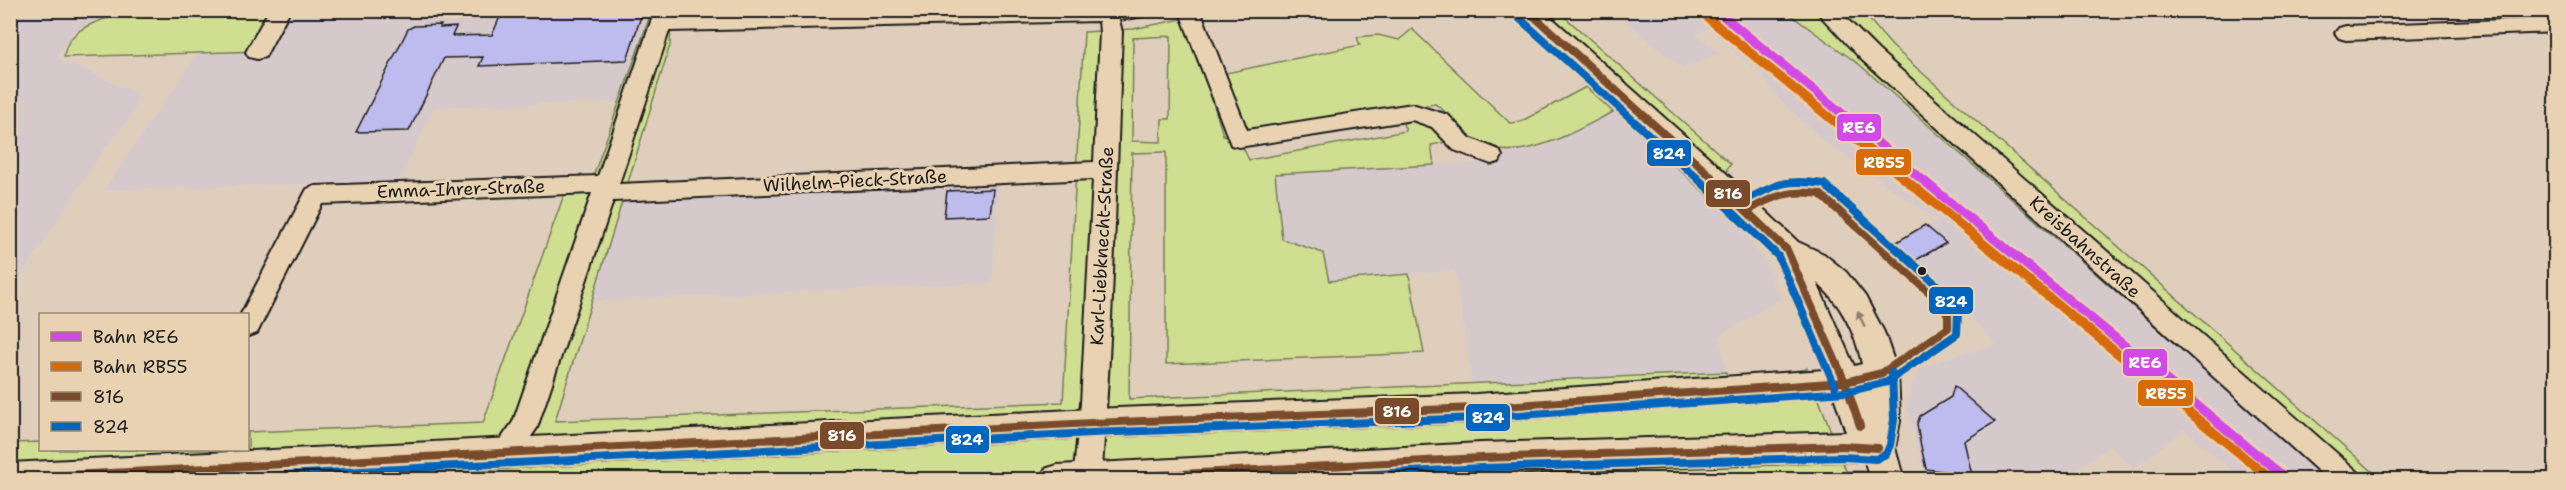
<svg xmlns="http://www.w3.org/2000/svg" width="2566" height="490" viewBox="0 0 2566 490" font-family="'Shantell Sans',sans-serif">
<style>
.built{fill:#d6c9cc}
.green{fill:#d0de91;stroke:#767d56;stroke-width:1.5;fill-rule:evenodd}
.building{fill:#bebcee;stroke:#1c1c1c;stroke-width:1.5}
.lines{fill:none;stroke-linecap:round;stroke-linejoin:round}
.minor-casing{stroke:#1c1c1c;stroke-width:4}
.tertiary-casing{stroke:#1c1c1c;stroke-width:4}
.minor{fill:#e8d2b1;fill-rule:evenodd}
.tertiary{fill:#e8d2b1;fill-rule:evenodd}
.bus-1-casing{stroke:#e8d2b1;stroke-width:12}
.bus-2-casing{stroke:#e8d2b1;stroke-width:12}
.bus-1{stroke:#7a4b2a;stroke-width:8}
.bus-2{stroke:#0065bd;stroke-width:8}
.rail-1-casing{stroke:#e8d2b1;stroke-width:14}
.rail-2-casing{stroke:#e8d2b1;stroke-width:14}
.rail-1{stroke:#d248e8;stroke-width:9}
.rail-2{stroke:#d66b07;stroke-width:9}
.oneway{fill:#8c806e}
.bus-dot{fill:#1c1c1c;stroke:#e8d2b1;stroke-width:2}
.labels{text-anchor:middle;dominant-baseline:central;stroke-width:6;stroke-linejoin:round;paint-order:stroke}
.street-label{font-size:18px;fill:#1c1c1c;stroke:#e8d2b1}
.line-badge{stroke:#e8d2b1;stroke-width:2}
.badge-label{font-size:16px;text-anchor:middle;font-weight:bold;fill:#fff}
</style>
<rect width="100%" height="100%" fill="#e0cebd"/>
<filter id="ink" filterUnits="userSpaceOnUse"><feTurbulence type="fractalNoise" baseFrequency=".0167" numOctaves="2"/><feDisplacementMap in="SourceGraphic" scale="12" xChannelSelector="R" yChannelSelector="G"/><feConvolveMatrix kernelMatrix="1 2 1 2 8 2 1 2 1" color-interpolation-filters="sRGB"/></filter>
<g filter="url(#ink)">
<g class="built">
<polygon points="11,11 130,11 74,32 57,58 138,94 135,108 127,121 99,156 11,292"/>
<polygon points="289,11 652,11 620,102 434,107 399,181 104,190 198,53 265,51"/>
<polygon points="1613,11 1785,11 1860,65 2328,479 2242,479 2184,429 2134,469 2110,446 2061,479 1958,479 1924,473 1907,404 1912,385 1921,368 1955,355 1997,345 1962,308 1898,251 1895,243 1938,221 1825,142 1778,98 1762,75 1708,28 1696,34 1719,53 1683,69"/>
<polygon points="1616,111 1735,221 1765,261 1780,299 1719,336 1726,372 1472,383 1455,271 1287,284 1275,173 1489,162 1501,151 1547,146"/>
<polygon points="999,182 992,283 591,301 623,197"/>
</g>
<g class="green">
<path d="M652 10 672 11 670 45 555 421 1063 402 1084 32 1133 29 1187 18 1223 135 1239 139 1249 160 1406 131 1402 121 1413 119 1443 133 1447 142 1431 145 1434 165 1275 174 1282 239 1323 253 1329 281 1409 274 1424 353 1166 364V152L1132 153 1129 399 1726 372 1728 380 1796 376 1807 368 1846 471 1924 473 1925 479 1750 480 1749 476 1679 480H11V443L40 442V450H248V432L483 423 566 189 589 188ZM1171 36 1170 119H1162L1161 142 1132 141 1133 38Z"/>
<path d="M130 11H289L265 51 64 57C67 25 104 20 130 11Z"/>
<polygon points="1507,11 1558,11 1731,164 1727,169 1728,177 1735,184 1709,197"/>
<polygon points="1785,11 1862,11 1892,46 2381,479 2328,479 1860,65"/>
<path d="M1412 29 1510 123 1520 122 1586 87 1613 112C1569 134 1513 170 1466 138 1453 129 1450 112 1435 104L1240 132 1221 74 1360 45 1357 37 1378 35 1399 40Z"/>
</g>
<g class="building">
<polygon points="503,10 643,10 627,60 479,66 483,57 444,58 409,131 356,132 408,29 414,26 441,25 440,28 456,27 452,36 492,35"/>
<polygon points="993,189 990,215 944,217 947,191"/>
<polygon points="1925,225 1946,243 1916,260 1895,243"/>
<polygon points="1954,386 1995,422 1964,441 1972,475 1926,469 1919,437 1917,424 1920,416 1951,397"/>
</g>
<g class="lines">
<defs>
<g id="minor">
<polygon points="269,10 290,10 265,57 257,59 249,57 246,52"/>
<path d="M655 10H676L674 17 949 10H1153L1150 15 1119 20 1122 32C1116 181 1113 330 1101 480H1073L1081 403 1093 179 613 201 537 428 514 461 504 465 494 461 491 453 513 422 592 193 322 204 257 333 248 336V314H241L307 189 315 186 598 176ZM1099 21 1100 32 1094 162 619 184 669 31Z"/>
<polygon points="1179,10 1200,10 1247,130 1412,104 1448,115 1470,138 1499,150 1502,156 1499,162 1491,164 1454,150 1432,127 1412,120 1239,147 1231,145"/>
<polygon points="1815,10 1838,10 1878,50 2358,472 2361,480 2328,480 1862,60"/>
<polygon points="2556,18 2556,32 2346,40 2339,38 2335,33 2339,28 2346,26"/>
</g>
<path id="tertiary" d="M1513 10H1543L1713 161 1798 242 1824 254 1846 272 1865 296 1884 332 1898 373 1900 421 1895 448 1904 480H1870L1865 462 1842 461 1352 480H1040L1045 469 1057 465 1481 443 1846 432 1834 396 1476 422 1092 437 272 480H10V463L1092 409 1476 394 1824 370 1775 257 1693 177ZM1817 283C1841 303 1856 334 1862 364L1854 366Z"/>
</defs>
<use href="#minor" class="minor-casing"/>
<use href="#tertiary" class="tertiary-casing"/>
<use href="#minor" class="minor"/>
<use href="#tertiary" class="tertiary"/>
<defs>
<g id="bus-1">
<polyline points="1527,10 1703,169 1787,250 1845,382 1860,426"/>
<path d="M10 478 1092 423 1476 408 1845 382 1882 373 1948 328V315L1940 302 1820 194C1792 189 1772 196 1748 211"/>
<polyline points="1067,480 1481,458 1842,446 1878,448"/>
</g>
<g id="bus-2">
<polyline points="1519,18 1696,177 1778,256 1835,386"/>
<path d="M187 480 1092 433 1476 418 1846 392 1887 382 1957 334 1958 313 1948 295 1824 184C1784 178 1777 184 1742 202"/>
<polyline points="1269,480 1481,468 1842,457 1876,459 1886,454 1890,445 1894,420 1892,373"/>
</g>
</defs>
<use href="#bus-1" class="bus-1-casing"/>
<use href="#bus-2" class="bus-2-casing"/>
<use href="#bus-1" class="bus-1"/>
<use href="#bus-2" class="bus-2"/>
<defs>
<polyline id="rail-1" points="1716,10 2288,480"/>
<polyline id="rail-2" points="1708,18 2272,480"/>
</defs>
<use href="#rail-1" class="rail-1-casing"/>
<use href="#rail-2" class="rail-2-casing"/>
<use href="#rail-1" class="rail-1"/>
<use href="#rail-2" class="rail-2"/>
</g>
<defs><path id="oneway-solid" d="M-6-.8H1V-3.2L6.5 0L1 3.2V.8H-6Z" transform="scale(1.5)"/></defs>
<use class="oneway" href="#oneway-solid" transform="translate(1861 319) rotate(-116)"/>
</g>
<circle class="bus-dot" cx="1922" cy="271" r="5"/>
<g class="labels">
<g class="street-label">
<text transform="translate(855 181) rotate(-3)">Wilhelm-Pieck-Straße</text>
<text transform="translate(461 189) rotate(-2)">Emma-Ihrer-Straße</text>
<text transform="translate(1102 246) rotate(-87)">Karl-Liebknecht-Straße</text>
<text transform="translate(2085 247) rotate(42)">Kreisbahnstraße</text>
</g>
</g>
<g class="line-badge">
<rect x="1836" y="113" width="46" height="29" rx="6" fill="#d248e8"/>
<rect x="1646" y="139" width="46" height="28" rx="6" fill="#0065bd"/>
<rect x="1855" y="148" width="57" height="28" rx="6" fill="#d66b07"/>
<rect x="1705" y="179" width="46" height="29" rx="6" fill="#7a4b2a"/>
<rect x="1928" y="286" width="46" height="29" rx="6" fill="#0065bd"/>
<rect x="2122" y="348" width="46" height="29" rx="6" fill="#d248e8"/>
<rect x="2137" y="379" width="57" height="28" rx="6" fill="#d66b07"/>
<rect x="1374" y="397" width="46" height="28" rx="6" fill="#7a4b2a"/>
<rect x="1465" y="403" width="46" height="29" rx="6" fill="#0065bd"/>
<rect x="819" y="421" width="46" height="29" rx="6" fill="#7a4b2a"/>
<rect x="945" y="425" width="45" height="29" rx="6" fill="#0065bd"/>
</g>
<g class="badge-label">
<text x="1859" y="133">RE6</text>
<text x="1669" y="159">824</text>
<text x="1884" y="168">RB55</text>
<text x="1728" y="199">816</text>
<text x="1951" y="307">824</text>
<text x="2145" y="368">RE6</text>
<text x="2166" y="399">RB55</text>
<text x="1397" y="417">816</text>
<text x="1488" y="423">824</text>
<text x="842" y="441">816</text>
<text x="967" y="445">824</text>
</g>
<rect width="2566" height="490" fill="none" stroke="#e8d2b1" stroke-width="36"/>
<rect x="18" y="18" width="2530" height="454" fill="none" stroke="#1c1c1c" stroke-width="2" filter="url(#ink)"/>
<rect x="39" y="313" width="210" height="138" fill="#e8d2b1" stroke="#968975" stroke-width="1.5"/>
<rect x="51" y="332" width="30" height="9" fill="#d248e8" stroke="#968975" stroke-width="1.5"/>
<text x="93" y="343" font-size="18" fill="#1c1c1c">Bahn RE6</text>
<rect x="51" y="362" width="30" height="9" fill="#d66b07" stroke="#968975" stroke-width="1.5"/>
<text x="93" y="373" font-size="18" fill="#1c1c1c">Bahn RB55</text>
<rect x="51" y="392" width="30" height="9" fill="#7a4b2a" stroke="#968975" stroke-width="1.5"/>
<text x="93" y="403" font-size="18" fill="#1c1c1c">816</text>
<rect x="51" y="422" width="30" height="9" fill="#0065bd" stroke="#968975" stroke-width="1.5"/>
<text x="93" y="433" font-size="18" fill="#1c1c1c">824</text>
</svg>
